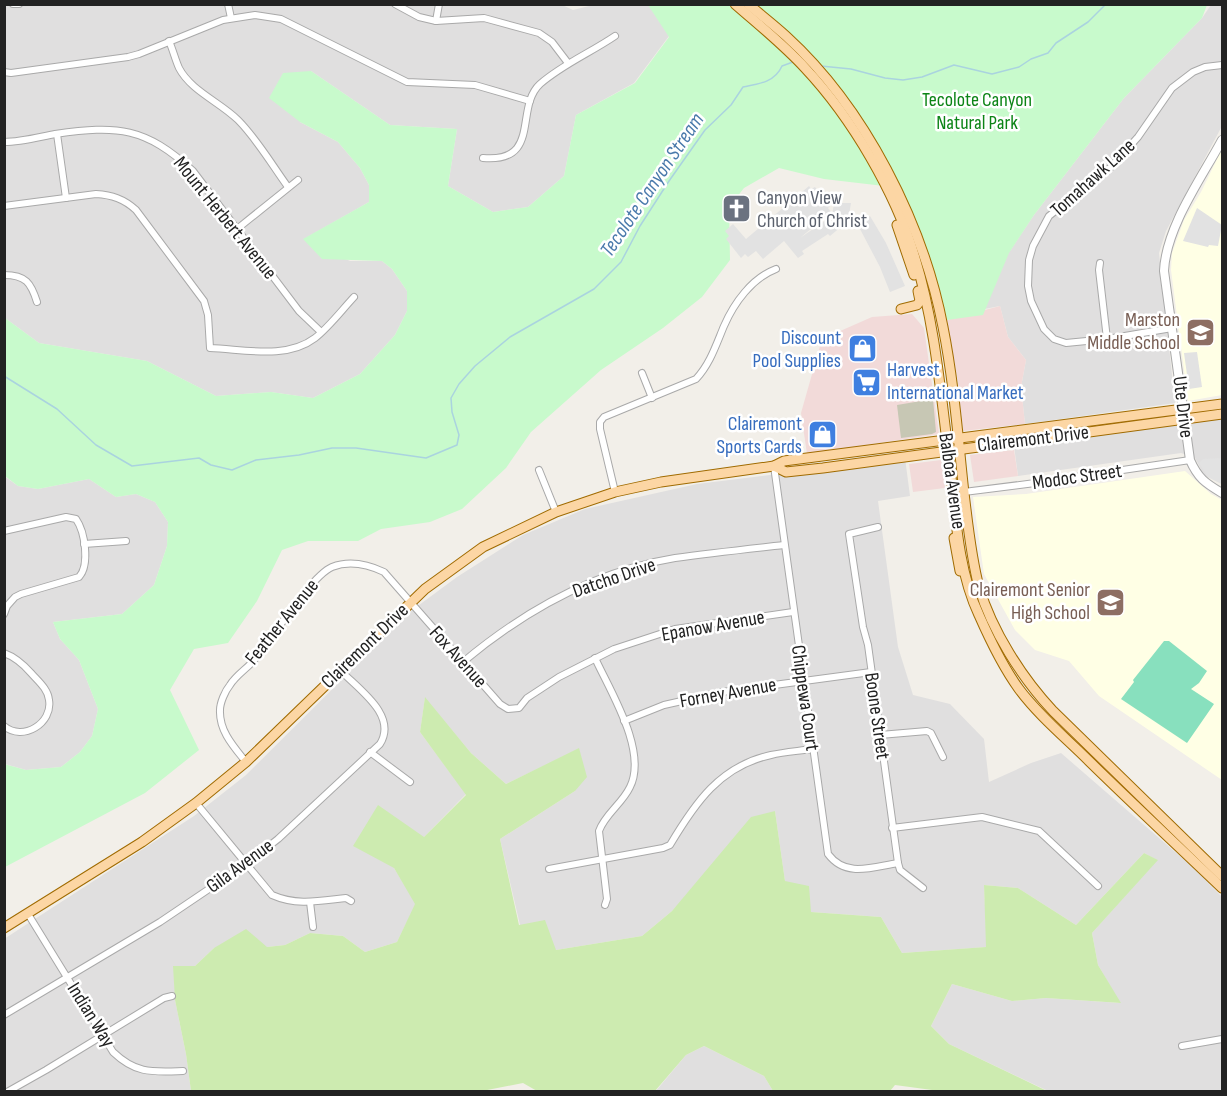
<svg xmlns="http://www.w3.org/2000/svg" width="1227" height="1096" viewBox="0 0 1227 1096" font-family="'Sofia Sans Condensed',sans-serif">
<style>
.residential{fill:#e0dfdf}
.commercial{fill:#f2dad9}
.education{fill:#ffffe5}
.construction{fill:#c7c7b4}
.grass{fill:#cdebb0}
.park{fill:#c8facc}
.pitch{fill:#88e0be}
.parking{fill:#e2e2e2}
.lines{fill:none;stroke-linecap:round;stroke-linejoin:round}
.stream{stroke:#aad3df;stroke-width:1.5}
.minor-casing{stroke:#a9a9a9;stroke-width:8}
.tertiary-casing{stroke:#a9a9a9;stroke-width:10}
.primary-casing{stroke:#a06b00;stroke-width:11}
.minor{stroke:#fff;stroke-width:6}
.tertiary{stroke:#fff;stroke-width:8}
.primary{stroke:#fcd6a4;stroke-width:9}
.labels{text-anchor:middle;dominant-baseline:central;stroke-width:5;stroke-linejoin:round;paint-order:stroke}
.park-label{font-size:20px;fill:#0c8416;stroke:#fff}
.street-label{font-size:20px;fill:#222;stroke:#fff}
.worship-label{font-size:20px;fill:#5b616d;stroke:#fff;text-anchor:start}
.education-label{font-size:20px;fill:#785e54;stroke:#fff;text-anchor:end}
.shop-label{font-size:20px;fill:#366cbe;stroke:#fff;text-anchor:end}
.water-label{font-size:21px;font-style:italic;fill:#4a7aab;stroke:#fff}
</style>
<rect width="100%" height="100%" fill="#f2efe9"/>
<g class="residential">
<polygon points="560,4 573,10 593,5 648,4 669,36 634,83 576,115 564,176 528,207 493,212 448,186 457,129 390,125 311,71 300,122 338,142 360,168 369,185 369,202 304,239 350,261 382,261 392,269 407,291 407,311 395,335 360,374 313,398 271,392 216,396 147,361 39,343 5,318 5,5"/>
<polygon points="1211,5 1222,5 1222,126 1166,231 1159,253 1175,403 1025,424 1021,387 1026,360 1008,337 1000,306 969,312 1034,215 1124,98 1202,18"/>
<polygon points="1222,418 1222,484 1204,475 1195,458 1181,453 1018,476 1014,446"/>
<polygon points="905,458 910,496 878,501 898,647 913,695 950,704 984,739 989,782 1031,763 1061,753 1196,870 1222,897 1222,1091 1046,1090 949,1044 931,1026 952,984 1012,1001 1046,998 1120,1003 1098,965 1092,933 1157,860 1144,853 1076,925 1018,888 984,885 987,947 902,953 881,917 811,912 785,881 775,811 672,911 642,936 556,950 520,925 500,839 575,791 579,749 506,784 471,753 425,698 420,732 466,794 394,868 416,904 397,942 365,952 343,936 310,933 285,945 267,947 214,948 195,966 175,1000 186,1054 191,1091 5,1091 4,939 194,816 246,775 411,611 457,577 523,535 585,509 697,484"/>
<polygon points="4,476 18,486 38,489 89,479 116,497 136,494 155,502 168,522 167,546 154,585 122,614 53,622 60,639 79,660 98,709 92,736 80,752 61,767 26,770 5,764"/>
<polygon points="704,1046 764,1076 773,1091 655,1092 686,1055"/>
</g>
<g class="commercial">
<polygon points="1000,306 1008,337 1026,360 1021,387 1025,424 963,431 958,383 947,320"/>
<polygon points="912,314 924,328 939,434 807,454 801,413 822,339 872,317"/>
<polygon points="1014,450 1018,476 974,482 970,455"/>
<polygon points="941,460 945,488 913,492 909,464"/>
</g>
<g class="education">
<polygon points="1222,149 1222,395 1188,401 1171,270 1172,253 1184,220 1201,192"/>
<polygon points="1185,471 1211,494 1222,500 1222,780 1099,696 1069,661 1035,650 1015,630 984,574 973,497 1026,494"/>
</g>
<polygon class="construction" points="933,399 936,432 932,434 901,438 897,405"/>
<polygon class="grass" points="425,697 471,753 506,784 579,748 587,777 575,791 500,839 519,925 545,920 556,950 642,936 672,911 751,817 775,811 785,881 809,886 811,912 881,917 902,953 986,947 984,885 1018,888 1076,925 1144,853 1158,860 1092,933 1098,965 1121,1003 1046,998 1012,1001 952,984 931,1026 949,1044 1045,1090 1060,1091 947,1092 895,1085 890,1091 773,1091 764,1076 704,1046 686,1055 655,1091 537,1091 523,1083 477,1092 191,1091 186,1054 175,1000 173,966 195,966 214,948 246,929 267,947 285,945 310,933 343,936 365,952 397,942 415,904 394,868 353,846 378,805 424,837 466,795 420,732"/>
<polygon class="park" points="648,5 1207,5 1202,18 1124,98 1034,215 1009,253 983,315 947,320 924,243 901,188 824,179 779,168 744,188 729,207 730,260 702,297 663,328 601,370 531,432 506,468 462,509 430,522 381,529 358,541 308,541 282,550 257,601 228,643 194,649 170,690 199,750 145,793 5,867 4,764 26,770 61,767 80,752 92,736 98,709 79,660 60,639 53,622 122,614 154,585 167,546 168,522 155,502 136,494 116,497 89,479 38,489 18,486 5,476 5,318 39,343 147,361 216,396 271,392 313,398 360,374 395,335 407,311 407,291 392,269 382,261 322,259 303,239 369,202 369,185 360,168 338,142 300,122 269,98 283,73 311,71 390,125 457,129 448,186 493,212 528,207 564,176 576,115 635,83 669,37"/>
<polygon class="pitch" points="1164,641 1169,641 1207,671 1199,683 1191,689 1214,704 1187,743 1121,699 1134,682 1133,680"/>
<g class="parking">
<polygon points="809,186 811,189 815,187 830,206 828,208 831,212 800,238 832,216 834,203 851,203 848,221 830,236 828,234 802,251 804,254 798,258 784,241 763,259 756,251 748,257 745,254 741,258 726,239 729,236 725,231 733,224 746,239"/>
<polygon points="1197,208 1222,225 1218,246 1209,245 1208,247 1183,241"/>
<polygon points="870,216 886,243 905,286 890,292 880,267 860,229 858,221"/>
<polygon points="1197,352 1202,387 1189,389 1184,353"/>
<polygon points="1222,458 1222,484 1208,477 1199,463 1203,459"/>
</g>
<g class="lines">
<g class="stream">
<polyline points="821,66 851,69 885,78 903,80 922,77 954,65 992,74 1019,67 1031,59 1048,53 1056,43 1088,22 1106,4"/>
<path d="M4 376 57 409 96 445 132 466 199 458 211 465 232 470 256 460 299 455 332 448H356L426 458 457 445 459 435 452 412 451 398 459 384 475 366 510 337 594 289 621 262 640 226 669 181 705 130 731 105 743 87C759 84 775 82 782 66L793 62"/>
</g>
<defs>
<g id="minor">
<polyline points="13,4 19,4"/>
<polyline points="228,4 231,18"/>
<polyline points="395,4 419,17 436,21 484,18 539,33 552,42 568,63"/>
<polyline points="436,21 439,4"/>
<path d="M169 41C173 50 175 59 179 68 191 91 220 102 238 120 257 139 272 165 288 187"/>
<polyline points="4,72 11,73 128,57 139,54 223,20 255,15 281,19 407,82 475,85 530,101"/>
<polyline points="57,134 66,198"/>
<path d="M4 142C21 142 39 137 55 134 118 125 145 127 193 171L299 311 321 332"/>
<path d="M483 158C542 163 514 108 540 84 563 64 590 53 615 36"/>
<path d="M4 206 96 194C112 195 124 199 136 210L204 301 208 315 210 348C243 349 286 360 315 338 329 327 341 311 354 297"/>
<polyline points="237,229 298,180"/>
<polyline points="1100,263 1099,270 1107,339"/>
<path d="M4 275C26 275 31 283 37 302"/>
<polyline points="1172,328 1107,339 1066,343 1054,339 1044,329 1031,301 1028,286 1029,260 1033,246 1049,216 1111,167 1138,137 1172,88 1193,72 1205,67 1222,65"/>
<polyline points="642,373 652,398"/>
<path d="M774 466 828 854C846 878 872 867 898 863"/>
<polyline points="539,470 556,512"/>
<path d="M615 492 600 429V422L604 417 696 379C710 364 716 345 724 326 734 303 752 278 776 269"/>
<polyline points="964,492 1035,483 1190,460"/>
<polyline points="878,527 849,534 863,627 868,645 898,863 900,870 923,888"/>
<path d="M4 531 66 517 76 519C85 532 90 565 79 577L21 594 15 597 7 606 4 614"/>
<polyline points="84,544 126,541"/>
<path d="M4 653C15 657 24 665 31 673 38 681 48 689 49 700 53 723 23 742 4 726"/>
<path d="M595 658C610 691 648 751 630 787 622 804 605 814 599 831L607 899 605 905"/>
<path d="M463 662C524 611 595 571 675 558 711 553 748 549 784 545"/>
<polyline points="624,721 664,705 722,692 871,672"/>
<polyline points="880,735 927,731 931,733 943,757"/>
<polyline points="370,752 410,782"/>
<path d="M246 762C234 747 219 731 220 710 220 703 225 691 230 685 236 675 248 668 255 659 272 639 311 576 332 567 350 560 367 564 384 572L500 704 508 709 519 708 527 698 559 677 614 649 675 629 793 612"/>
<path d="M196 803 272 895C297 906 319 901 346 898L351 901"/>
<polyline points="892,828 982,817 1039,831 1098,886"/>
<path d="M549 869 663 848 670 845C695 803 720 766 771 755 784 752 799 751 812 749"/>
<polyline points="310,902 313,927"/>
<path d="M28 914 113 1052C136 1074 152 1072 183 1071"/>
<path d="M4 1015 160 922 246 864 278 839 380 744C398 715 358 689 340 670"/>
<polyline points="1182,1046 1222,1039"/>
<polyline points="7,1092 46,1070 164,998 172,996"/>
</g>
<path id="tertiary" d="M1222 140C1201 179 1166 227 1164 271L1190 460C1198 478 1205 483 1222 493"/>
<g id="primary">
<path d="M735 4C759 25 784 45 805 68 852 118 896 193 915 258 934 320 940 386 948 450 955 503 956 567 979 615 990 640 1003 667 1019 689 1039 716 1066 738 1089 761 1133 804 1178 846 1222 888"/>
<path d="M748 4C761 15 774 25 786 36 865 108 923 223 943 327 954 382 958 438 964 493 968 525 971 557 979 587 992 631 1022 678 1053 711L1222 876"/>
<polyline points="897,225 914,275"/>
<polyline points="901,309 917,305 920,301 918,291"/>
<polyline points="774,466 786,472 823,468 1222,414"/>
<polyline points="954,538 960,571"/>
<polyline points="4,928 142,842 196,803 246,762 425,589 483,547 556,512 615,492 661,482 774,466 784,461 1222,404"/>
</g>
</defs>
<use href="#minor" class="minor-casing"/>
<use href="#tertiary" class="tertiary-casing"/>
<use href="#primary" class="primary-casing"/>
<use href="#minor" class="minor"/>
<use href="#tertiary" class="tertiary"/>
<use href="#primary" class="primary"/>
</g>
<defs>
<symbol id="church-square" viewBox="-11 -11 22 22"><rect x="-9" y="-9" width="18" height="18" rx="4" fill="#6b7280" stroke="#fff"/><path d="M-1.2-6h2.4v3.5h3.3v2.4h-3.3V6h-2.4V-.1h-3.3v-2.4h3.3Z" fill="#fff"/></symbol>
<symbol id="school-square" viewBox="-11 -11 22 22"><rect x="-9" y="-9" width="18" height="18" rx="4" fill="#8d6e63" stroke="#fff"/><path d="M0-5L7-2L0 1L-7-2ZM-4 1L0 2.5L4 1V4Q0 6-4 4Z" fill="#fff"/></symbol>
<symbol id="shop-square" viewBox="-11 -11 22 22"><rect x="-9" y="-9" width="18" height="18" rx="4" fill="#3f7fe0" stroke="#fff"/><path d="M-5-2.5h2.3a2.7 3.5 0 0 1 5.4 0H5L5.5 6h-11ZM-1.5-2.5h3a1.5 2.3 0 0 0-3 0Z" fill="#fff"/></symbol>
<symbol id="supermarket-square" viewBox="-11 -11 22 22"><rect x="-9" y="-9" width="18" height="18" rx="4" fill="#3f7fe0" stroke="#fff"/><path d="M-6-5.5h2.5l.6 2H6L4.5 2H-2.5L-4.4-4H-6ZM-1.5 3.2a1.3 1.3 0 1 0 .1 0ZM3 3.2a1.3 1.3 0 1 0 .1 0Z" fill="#fff"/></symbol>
</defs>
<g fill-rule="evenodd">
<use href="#church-square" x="720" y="192" width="33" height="33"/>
<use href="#school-square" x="1184" y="316" width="33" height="33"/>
<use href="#shop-square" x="846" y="332" width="33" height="33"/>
<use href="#supermarket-square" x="850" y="366" width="33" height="33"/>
<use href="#shop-square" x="806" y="418" width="33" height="33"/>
<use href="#school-square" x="1094" y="586" width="33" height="33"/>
</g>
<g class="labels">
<g class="park-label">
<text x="977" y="100">Tecolote Canyon<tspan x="977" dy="23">Natural Park</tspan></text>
</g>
<g class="street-label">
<text transform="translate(1093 178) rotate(-42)">Tomahawk Lane</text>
<text transform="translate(225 218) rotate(51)">Mount Herbert Avenue</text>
<text transform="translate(1183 407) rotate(83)">Ute Drive</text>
<text transform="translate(1033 439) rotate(-7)">Clairemont Drive</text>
<text transform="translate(1077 477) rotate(-8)">Modoc Street</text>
<text transform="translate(952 481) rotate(82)">Balboa Avenue</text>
<text transform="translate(614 578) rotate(-19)">Datcho Drive</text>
<text transform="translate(282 622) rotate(-51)">Feather Avenue</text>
<text transform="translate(713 626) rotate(-10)">Epanow Avenue</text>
<text transform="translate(365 646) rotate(-44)">Clairemont Drive</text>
<text transform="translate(458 657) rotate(48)">Fox Avenue</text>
<text transform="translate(728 693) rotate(-10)">Forney Avenue</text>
<text transform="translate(805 698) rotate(82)">Chippewa Court</text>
<text transform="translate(877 716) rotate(82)">Boone Street</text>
<text transform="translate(240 866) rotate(-36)">Gila Avenue</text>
<text transform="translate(91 1015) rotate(58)">Indian Way</text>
</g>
<g class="worship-label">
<text x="757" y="198">Canyon View<tspan x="757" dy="23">Church of Christ</tspan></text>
</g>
<g class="education-label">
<text x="1180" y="320">Marston<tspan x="1180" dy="23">Middle School</tspan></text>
<text x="1090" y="590">Clairemont Senior<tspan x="1090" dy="23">High School</tspan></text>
</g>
<g class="shop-label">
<text x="841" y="338">Discount<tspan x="841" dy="23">Pool Supplies</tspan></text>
<text x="887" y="370" text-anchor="start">Harvest<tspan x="887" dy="23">International Market</tspan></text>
<text x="802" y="424">Clairemont<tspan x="802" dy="23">Sports Cards</tspan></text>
</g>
<g class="water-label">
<text transform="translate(652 185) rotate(-56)">Tecolote Canyon Stream</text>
</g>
</g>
<rect width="1227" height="1096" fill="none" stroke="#222222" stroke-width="12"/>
</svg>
